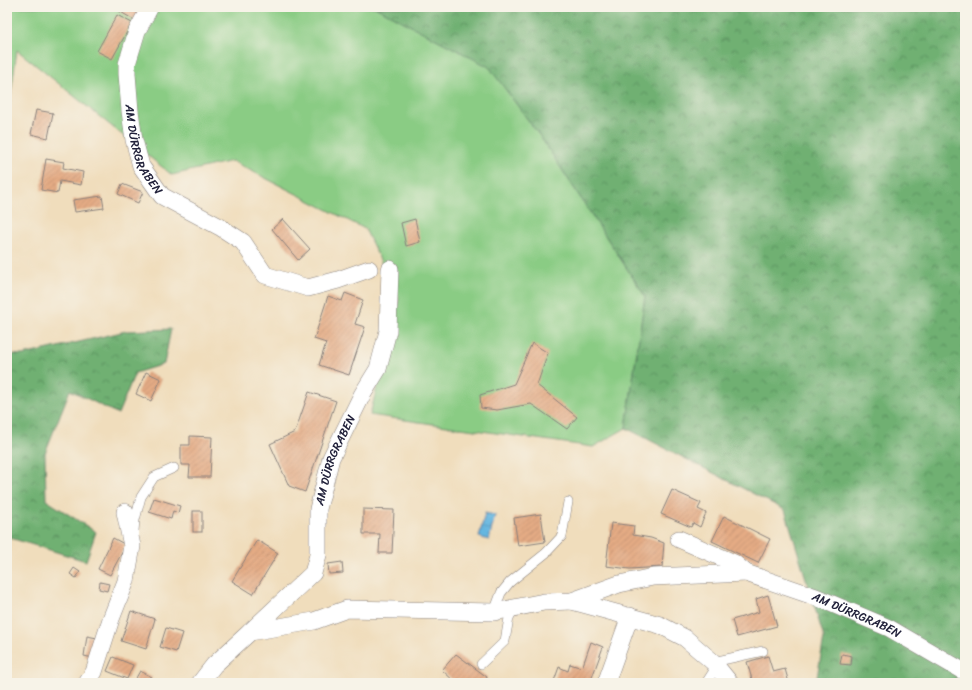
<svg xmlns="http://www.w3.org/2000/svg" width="972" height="690" viewBox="0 0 972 690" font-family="Sriracha,sans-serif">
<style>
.grass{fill:#8acc84;stroke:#567760}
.forest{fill:url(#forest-crowns);stroke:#486956}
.water{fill:url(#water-ripples);stroke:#446c8e}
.building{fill:url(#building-hatch)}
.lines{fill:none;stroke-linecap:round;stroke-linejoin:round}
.lane-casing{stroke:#89807c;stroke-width:10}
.street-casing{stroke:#89807c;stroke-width:18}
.lane{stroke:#fff;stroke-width:9}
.street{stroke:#fff;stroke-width:17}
.labels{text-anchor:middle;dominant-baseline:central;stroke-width:3;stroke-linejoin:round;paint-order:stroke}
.street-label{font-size:12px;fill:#22223b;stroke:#f7f3e8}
</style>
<defs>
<pattern id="forest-crowns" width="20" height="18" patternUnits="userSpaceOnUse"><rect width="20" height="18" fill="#6fb072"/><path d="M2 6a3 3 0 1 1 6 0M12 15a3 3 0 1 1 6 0" fill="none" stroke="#5b8f5f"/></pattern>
<pattern id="water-ripples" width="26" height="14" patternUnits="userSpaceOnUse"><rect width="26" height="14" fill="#65b6e0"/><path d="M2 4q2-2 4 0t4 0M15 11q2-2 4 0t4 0" fill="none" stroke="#5394b7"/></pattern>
<pattern id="building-hatch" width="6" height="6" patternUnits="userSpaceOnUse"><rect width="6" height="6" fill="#e4ab84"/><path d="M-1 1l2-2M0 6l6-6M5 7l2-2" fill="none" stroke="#c39373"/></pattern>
</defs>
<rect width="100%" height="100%" fill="#f7f3e8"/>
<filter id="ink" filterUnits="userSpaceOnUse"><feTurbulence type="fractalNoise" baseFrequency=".025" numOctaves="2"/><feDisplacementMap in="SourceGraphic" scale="8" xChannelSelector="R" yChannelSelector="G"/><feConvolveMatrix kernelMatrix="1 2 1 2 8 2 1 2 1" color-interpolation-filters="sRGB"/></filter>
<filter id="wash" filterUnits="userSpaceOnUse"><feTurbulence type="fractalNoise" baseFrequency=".012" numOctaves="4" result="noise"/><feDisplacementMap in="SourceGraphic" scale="16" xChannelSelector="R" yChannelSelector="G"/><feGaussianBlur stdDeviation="0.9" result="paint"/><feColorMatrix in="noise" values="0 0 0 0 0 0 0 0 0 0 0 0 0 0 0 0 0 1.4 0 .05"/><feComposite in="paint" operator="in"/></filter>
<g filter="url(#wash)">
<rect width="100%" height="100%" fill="#f0ddbc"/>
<polygon class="grass" points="7,7 375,7 489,66 542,139 645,296 626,428 593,447 370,415 399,299 365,229 232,161 172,175 17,50 7,123"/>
<g class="forest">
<polygon points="375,7 965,7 965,683 816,683 824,638 785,510 626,428 645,296 542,139 489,67"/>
<polygon points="171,329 164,364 135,373 118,414 70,390 45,453 46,500 96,532 86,561 7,537 7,354 23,355 126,331"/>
</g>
<polygon class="water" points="485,513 495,515 489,540 479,537"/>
<g id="blocks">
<g class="building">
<polygon points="121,7 143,7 136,21 119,11"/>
<polygon points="117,15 132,23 112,59 97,51"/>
<polygon points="36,110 53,113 48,138 31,134"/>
<polygon points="46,159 64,162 63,168 83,172 81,185 60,181 58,193 41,190"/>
<polygon points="122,184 143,192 138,203 118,194"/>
<polygon points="102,196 104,208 75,212 73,200"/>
<polygon points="283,219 310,249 298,260 272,229"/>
<polygon points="415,219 420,242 406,246 401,223"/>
<polygon points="345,293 363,300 355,324 365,327 349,375 319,365 326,343 314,339 328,296 342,301"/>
<polygon points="532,343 548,353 537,385 577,417 567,429 531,404 497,410 481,408 480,395 514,384"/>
<polygon points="146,372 161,379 151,401 136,394"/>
<polygon points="309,392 336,401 305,492 289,486 270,444 295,432"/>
<polygon points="190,436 212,437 210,477 189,477 190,465 181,465 181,445 190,445"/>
<polygon points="672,490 701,503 698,509 706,513 700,527 693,523 691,527 661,514"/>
<polygon points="154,498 180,506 178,513 173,511 171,519 149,512"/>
<polygon points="363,509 394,510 392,553 379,553 380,534 363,534"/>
<rect x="193" y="511" width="9" height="21"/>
<polygon points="541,514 545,542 518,546 514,518"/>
<polygon points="724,516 770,539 758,563 712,541"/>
<polygon points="611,523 634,526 633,535 651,538 664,543 662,567 630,569 606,566"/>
<polygon points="113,538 126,545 110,575 98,569"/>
<polygon points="257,540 278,553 253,594 232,581"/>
<polygon points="342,562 343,573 329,574 328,564"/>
<polygon points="74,568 80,572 76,578 70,574"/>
<polygon points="100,582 109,584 107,591 99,589"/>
<polygon points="768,595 777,626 737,637 732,620 759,612 756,599"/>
<polygon points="131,611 155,619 146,649 121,641"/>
<polygon points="166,628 182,633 176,652 160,647"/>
<polygon points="87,636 97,638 93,658 84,656"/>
<polygon points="591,642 603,647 590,683 558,683 554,681 559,667 568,671 570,664 582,668"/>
<polygon points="456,654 487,677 485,683 456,683 442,670"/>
<polygon points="842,654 852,656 851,665 840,664"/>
<polygon points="768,656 773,672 785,669 789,683 753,683 747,662"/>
<polygon points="113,657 133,665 127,679 107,671"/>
<polygon points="140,671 152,677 149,683 133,683"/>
</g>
</g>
</g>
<g filter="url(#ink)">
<use href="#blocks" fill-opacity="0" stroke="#89807c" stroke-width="1"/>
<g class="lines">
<defs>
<g id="lane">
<polyline points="134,531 135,520 141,497 154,477 174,468"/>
<polyline points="494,612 501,593 510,582 546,553 562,536 568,502"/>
<polyline points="713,662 763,651"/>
<polyline points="481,664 505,641 509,618 514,608"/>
<polyline points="706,683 717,666"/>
</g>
<g id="street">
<path id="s1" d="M150 7 137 31 127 64V74L130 111 134 140 141 166 162 196 220 227 243 242 265 275 308 288 338 280 369 269"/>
<path id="s2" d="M679 539 734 563 746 573 816 597 889 628 961 670"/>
<polyline points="572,601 660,625 685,638 713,662 730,683"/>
<path id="s3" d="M250 632 313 573 318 555V509L331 458 362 395 378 369 388 331 390 269"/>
<polyline points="87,683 94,672 111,619 126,581 132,546 125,512"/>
<polyline points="200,683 214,665 250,632 314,621 347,609 494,612 544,602 572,601 619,584 653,577 746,573"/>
<polyline points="606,683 630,616"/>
</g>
</defs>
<use href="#lane" class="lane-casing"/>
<use href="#street" class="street-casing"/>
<use href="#lane" class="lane"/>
<use href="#street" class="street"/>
</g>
</g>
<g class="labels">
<g class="street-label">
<text stroke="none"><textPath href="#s1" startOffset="150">AM DÜRRGRABEN</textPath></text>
<text stroke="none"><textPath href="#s3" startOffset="203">AM DÜRRGRABEN</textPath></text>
<text stroke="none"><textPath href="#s2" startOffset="194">AM DÜRRGRABEN</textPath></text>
</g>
</g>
<rect width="972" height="690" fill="none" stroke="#f7f3e8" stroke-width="24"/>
</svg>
